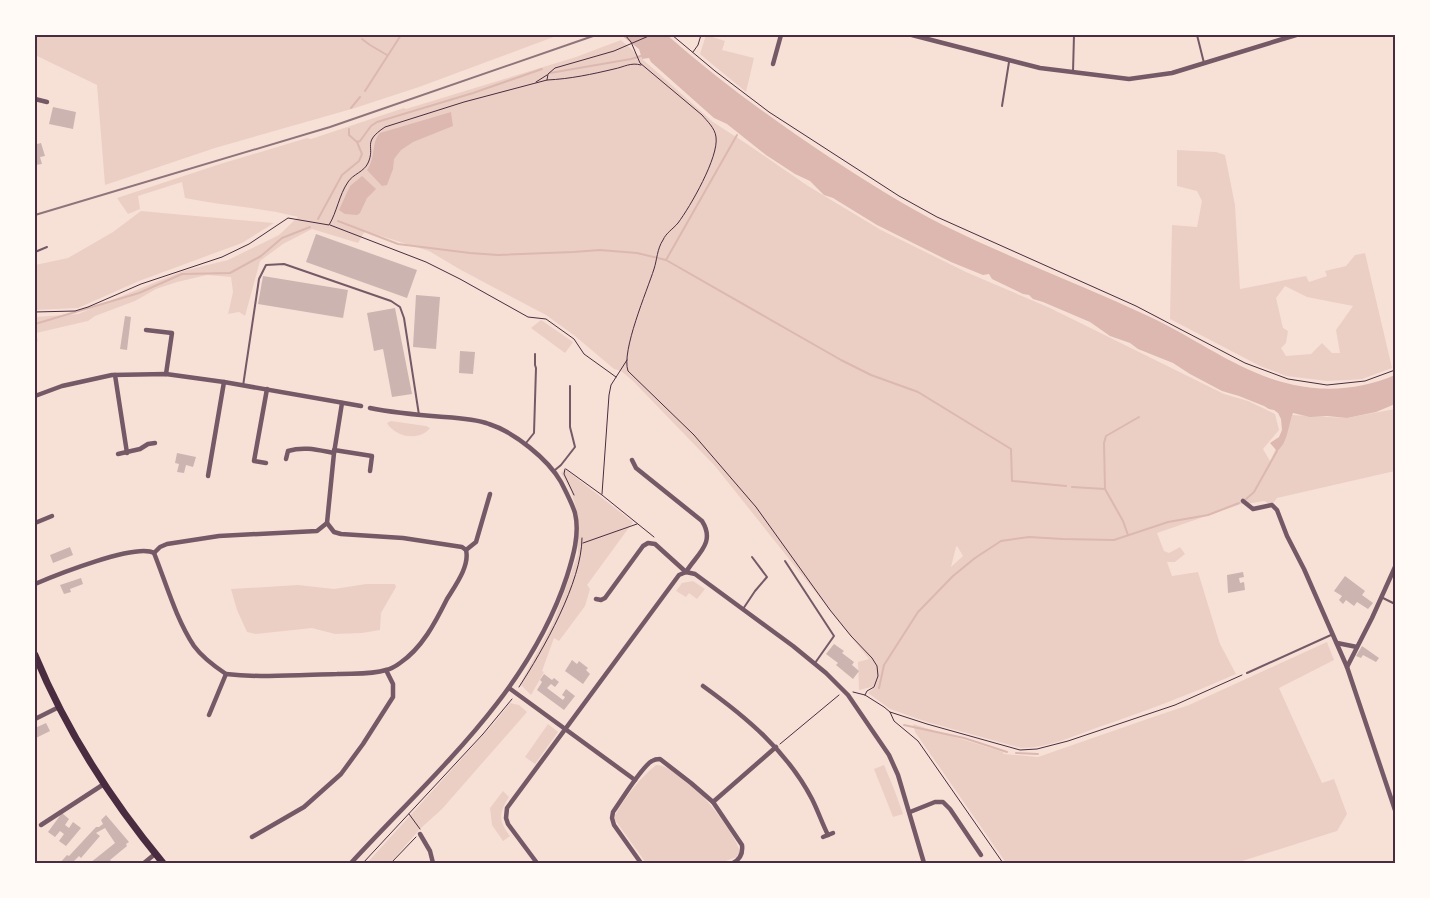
<svg xmlns="http://www.w3.org/2000/svg" width="1430" height="898" viewBox="0 0 1430 898" font-family="'Noto Serif',serif">
<style>
.green{fill:#ebcfc5;fill-rule:evenodd}
.water{fill:#dcb8b0}
.lines{fill:none;stroke-linecap:round;stroke-linejoin:round}
.stream{stroke:#dcb8b0;stroke-width:2}
.building{fill:#ccb4b1}
.path{stroke:#4a2c40;stroke-width:1}
.service{stroke:#755966;stroke-width:2}
.minor{stroke:#755966;stroke-width:4.5}
.primary{stroke:#4a2c40;stroke-width:7}
.rail{stroke:#8f747c;stroke-width:2}
.neatline{fill:none;stroke:#4a2c40;stroke-width:2}
</style>
<rect width="100%" height="100%" fill="#f7e1d7"/>
<g class="green">
<polygon points="35,35 559,35 419,87 355,108 215,148 105,185 97,85 35,55"/>
<polygon points="706,35 725,41 722,50 754,58 746,92 700,54"/>
<path d="M621 40 713 122 747 144 808 186 881 230 966 272 1050 308 1224 394 1248 401 1275 414 1279 430 1263 449 1270 461 1292 415 1347 418 1395 409V471L1277 498 1272 505 1264 501 1246 504 1247 502 1157 533 1164 551 1169 553 1180 547 1185 554 1175 562H1167L1172 576 1198 572 1220 644 1236 674C1191 694 1146 711 1099 727 1074 736 1048 748 1021 748L927 722 890 709 868 693 876 686 859 690 858 662 869 659 715 466 632 380 621 371 614 369 575 336 546 315 461 270 429 251 365 231 358 243 312 229 283 244 260 261 245 316 239 312 228 314 233 292 231 277 207 275 177 282 156 289 135 301 95 316 88 321 36 333 38 341 35 342V317L78 314 183 271 228 260 279 235 298 217C261 207 223 206 185 198L182 182 138 196 140 209 128 214 117 198 217 165 307 138 311 139 404 108 406 109 576 57ZM957 546 963 556 951 567 956 547Z"/>
<path d="M1177 150 1216 152 1225 155 1235 205 1240 289 1306 276 1309 282 1327 276 1325 271 1346 266 1355 255 1365 253 1392 368 1362 379 1349 380 1327 381 1286 376 1260 366 1170 319 1172 225 1197 227 1202 201 1197 191 1177 186ZM1285 286 1307 297 1353 306 1336 330 1340 353H1332L1322 343 1311 354 1286 356 1281 348 1286 343 1288 331 1283 328 1276 298Z"/>
<polygon points="141,211 274,223 242,243 139,281 78,308 35,310 35,265 68,258 113,232"/>
<polygon points="541,320 573,342 565,353 531,328"/>
<path d="M391 421 426 426 430 428C419 442 395 437 387 423Z"/>
<polygon points="565,469 633,522 587,585 590,589 585,606 559,641 554,638 542,671 544,672 531,695 520,684 553,623 578,554 578,514 571,491 561,473"/>
<polygon points="693,581 705,589 697,599 689,593 686,597 676,591 682,583"/>
<polygon points="366,584 395,584 396,587 381,613 380,630 362,633 335,634 312,628 256,634 247,632 237,610 231,589 298,585 334,589"/>
<polygon points="1327,642 1334,660 1279,688 1322,783 1334,779 1347,814 1337,831 1236,863 1006,863 915,732 913,724 1003,752 1004,754 1038,757 1156,716 1189,705"/>
<polygon points="510,703 519,705 527,712 442,809 421,828 390,863 367,863 494,723"/>
<polygon points="548,724 558,732 535,764 525,757"/>
<path d="M656 765C684 766 731 826 740 851L737 857 720 863H646L615 820V815C625 797 640 778 656 765Z"/>
<polygon points="884,765 894,789 903,814 893,817 874,769"/>
<path d="M503 791 509 797C499 813 498 820 510 836L503 841 492 825 490 808Z"/>
</g>
<g class="water">
<path d="M621 35H667C718 80 772 119 829 157 866 181 903 205 943 225 1010 258 1080 284 1148 316 1194 337 1243 375 1294 385 1328 392 1363 389 1395 375V404L1376 412 1347 418 1327 416 1310 417 1293 413C1288 425 1288 443 1277 451L1270 443 1279 437 1282 430 1281 419 1278 413 1274 410 1269 409 1264 406 1239 396 1222 391 1190 374 1173 363 1138 349 1130 343 1110 336 1090 322 1043 302 1033 299 1029 295 1023 294 992 279 989 274 983 275 951 262 877 225 833 198 824 195 810 181 795 174 766 155 727 124 714 118 651 62 649 58 642 59 639 49Z"/>
<path d="M451 112 453 126 413 142 401 150 394 159 393 169 387 185 382 186 367 170C376 158 371 142 380 133Z"/>
<polygon points="362,176 376,189 367,198 360,213 357,215 345,214 339,210 350,186"/>
</g>
<g class="lines">
<g class="stream">
<polyline points="362,39 370,45 387,55"/>
<polyline points="550,73 631,59 641,56"/>
<polyline points="365,91 401,35"/>
<polyline points="351,108 360,97"/>
<polyline points="357,142 360,141 371,126 377,122 473,93 542,69"/>
<polyline points="318,219 342,175 359,161 362,154 357,142 349,135 349,129"/>
<polyline points="338,221 398,244 470,253 498,255 573,252 600,250 637,253 666,260 841,360 871,375 918,392 1011,449 1012,481 1066,486"/>
<polyline points="666,260 737,135"/>
<polyline points="35,324 139,293 182,274 230,273 261,256 282,238 310,227"/>
<polyline points="1072,487 1105,489 1123,521 1128,535"/>
<polyline points="1105,489 1104,443 1106,436 1139,417"/>
<polyline points="1245,500 1254,492 1277,451"/>
<polyline points="879,688 884,665 918,612 953,576 975,558 1001,541 1029,537 1063,539 1114,540 1168,522 1208,515 1239,503"/>
<polyline points="904,725 964,738 1007,752"/>
<polyline points="1016,753 1038,754"/>
</g>
</g>
<g class="building">
<polygon points="53,107 76,112 73,129 49,124"/>
<polygon points="35,138 37,144 41,143 45,156 40,157 42,164 35,165"/>
<polygon points="316,234 417,270 407,298 306,262"/>
<polygon points="263,276 348,290 343,318 258,304"/>
<polygon points="416,295 440,297 436,349 413,347"/>
<polygon points="395,308 412,394 392,397 383,349 374,351 367,313"/>
<polygon points="125,316 131,317 127,350 120,349"/>
<polygon points="460,351 475,352 473,374 459,373"/>
<polygon points="177,453 196,457 193,467 186,465 184,473 177,472 179,464 175,463"/>
<polygon points="70,547 73,555 53,563 50,555"/>
<polygon points="1243,572 1244,577 1239,578 1240,583 1244,582 1245,590 1228,593 1227,575"/>
<polygon points="1345,576 1365,591 1362,595 1373,603 1368,609 1357,602 1354,606 1346,600 1343,604 1339,600 1342,596 1334,591"/>
<polygon points="81,578 83,584 70,589 71,592 64,594 60,585"/>
<polygon points="834,644 844,651 842,653 854,662 852,665 859,671 853,679 836,665 838,663 826,654"/>
<polygon points="1362,646 1379,658 1376,662 1363,655 1361,658 1356,656"/>
<polygon points="572,660 577,664 579,661 588,668 586,670 590,674 583,684 565,671"/>
<polygon points="544,674 552,680 554,678 559,682 555,687 551,684 547,688 563,700 565,697 562,695 566,689 575,696 564,710 537,690 542,682 540,680"/>
<polygon points="46,723 50,731 36,738 35,728"/>
<polygon points="62,813 69,819 65,825 69,828 73,822 81,828 66,846 59,841 64,834 60,831 55,837 48,832"/>
<polygon points="106,815 129,842 126,844 127,846 110,860 111,861 108,863 90,863 115,843 105,828 96,833 100,836 81,858 79,856 74,861 76,863 60,863 67,855 69,856 96,827 99,827 103,824 101,820"/>
</g>
<g class="lines">
<g class="path">
<path d="M625 35 631 42 640 63 702 115C707 121 715 128 716 137 719 157 690 207 678 223 673 229 666 233 663 240 657 249 657 260 654 269 647 291 621 351 628 371L694 435 756 507 830 610 851 636 872 658 877 666 878 676 874 687 867 691 865 695"/>
<polyline points="672,35 715,71 769,112 899,196 937,217 1136,306 1245,363 1288,379 1327,385 1365,381 1395,370"/>
<polyline points="693,52 698,45 701,35"/>
<polyline points="547,80 548,74 555,68 614,51 651,35"/>
<polyline points="536,82 547,75"/>
<polyline points="330,225 426,262 460,279 528,317 546,319 574,339 584,354 616,377"/>
<path d="M35 312 75 311 88 307 141 284 222 257 249 244 288 218 329 225C337 212 339 195 348 182 353 174 364 172 368 163 376 146 361 143 385 127L464 102 547 80C570 79 593 74 614 69 624 67 631 62 641 65"/>
<polyline points="565,469 564,474 574,495"/>
<polyline points="566,469 602,495 654,537"/>
<polyline points="602,494 609,395 611,385 627,360"/>
<polyline points="583,543 637,524"/>
<path d="M519 687C543 650 582 582 582 538"/>
<polyline points="853,692 865,695 884,707 890,712 894,721 918,741 1003,863"/>
<polyline points="890,712 927,724 1020,750 1037,749 1068,741 1175,705 1242,675"/>
<polyline points="780,744 839,695"/>
<polyline points="409,814 420,829"/>
<polyline points="363,863 483,734 512,699"/>
<polyline points="391,863 416,837"/>
</g>
<g class="service">
<polyline points="1197,35 1204,63"/>
<polyline points="1073,72 1074,35"/>
<polyline points="1002,106 1009,62"/>
<polyline points="35,252 47,247"/>
<polyline points="243,386 259,279 266,265 284,264 391,301 400,307 404,318 419,415"/>
<polyline points="526,443 534,433 536,368 535,365 535,354"/>
<polyline points="555,470 561,465 575,447 570,427 570,386"/>
<polyline points="785,561 834,636 815,663"/>
<polyline points="1383,598 1395,604"/>
<polyline points="743,609 755,591 767,577 752,557"/>
<polyline points="1247,673 1331,635"/>
</g>
<g class="minor">
<polyline points="912,35 1040,68 1129,79 1172,73 1296,35"/>
<polyline points="773,64 781,35"/>
<polyline points="35,99 47,102"/>
<polyline points="146,330 172,333 166,374"/>
<polyline points="115,375 127,453"/>
<polyline points="35,396 62,386 112,375 166,374 224,382 361,406"/>
<polyline points="334,450 372,456 370,471"/>
<polyline points="118,454 140,449 148,444 155,443"/>
<path d="M286 459 288 451C304 446 318 450 334 453"/>
<polyline points="266,463 254,461 267,389"/>
<polyline points="208,476 224,382"/>
<polyline points="1243,501 1253,509 1272,505 1277,510 1287,536 1304,569 1347,667 1395,810"/>
<polyline points="35,523 52,516"/>
<polyline points="466,550 476,542 490,494"/>
<polyline points="154,553 160,547 167,544 219,536 317,531 327,523"/>
<path d="M35 584C56 575 136 543 154 553 166 583 176 619 194 646 202 657 214 666 226 674"/>
<path d="M596 599 601 600 605 598 643 546 648 543 655 544 686 572C697 554 716 543 702 521L636 468 632 460"/>
<polyline points="1337,643 1357,647"/>
<polyline points="1347,667 1372,618 1395,567"/>
<path d="M703 686C746 717 787 751 812 799 818 811 822 823 828 835"/>
<polyline points="509,688 635,780"/>
<path d="M209 715 226 674C263 678 300 675 337 674 352 673 371 675 386 670 391 669 396 666 400 663 422 648 435 623 447 599 455 586 470 566 466 550L462 547 403 538 341 534 334 532 327 523 334 453 342 403"/>
<polyline points="35,719 59,707"/>
<polyline points="713,802 776,747"/>
<polyline points="910,812 935,802 943,802 950,809 981,855"/>
<polyline points="41,825 104,784"/>
<polyline points="420,834 430,851 433,863"/>
<polyline points="252,837 304,807 341,774 363,744 393,697 393,684 386,670"/>
<polyline points="823,837 833,833"/>
<polyline points="144,863 155,854"/>
<path d="M351 863C432 775 529 693 567 576 573 557 580 534 575 513 572 503 566 492 561 482 548 459 514 432 489 424 475 419 459 418 444 417 419 415 394 413 370 408"/>
<polyline points="537,863 508,824 506,818 507,808 679,575 686,572 695,574 793,646 826,673 848,695 889,755 898,775 924,863"/>
<path d="M641 863 614 825 612 818 613 812C621 801 642 766 652 761 655 759 657 759 660 759L691 783 713 802 742 845C743 853 741 859 733 863"/>
</g>
<path class="primary" d="M35 655C66 730 111 800 163 863"/>
<polyline class="rail" points="35,215 330,127 596,35"/>
</g>
<rect width="1430" height="898" fill="none" stroke="#fffaf5" stroke-width="72"/>
<rect x="36" y="36" width="1358" height="826" class="neatline"/>
</svg>
